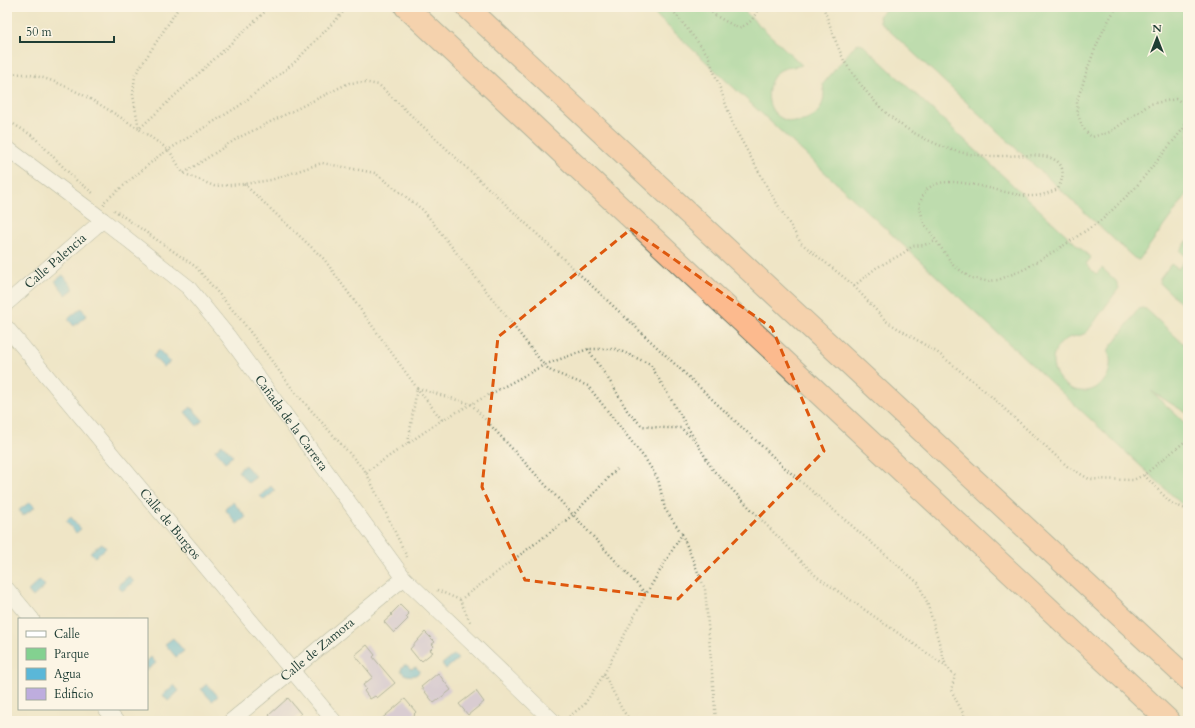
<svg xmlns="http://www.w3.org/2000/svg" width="1195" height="728" viewBox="0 0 1195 728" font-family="Cardo,serif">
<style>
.green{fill:#83d190;stroke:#518762}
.water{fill:#5ab7d8;stroke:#3c7a86}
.building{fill:#beadde}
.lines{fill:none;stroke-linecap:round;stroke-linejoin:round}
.street-casing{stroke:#687867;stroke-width:16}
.highway-casing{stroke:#687867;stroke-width:24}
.path{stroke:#687867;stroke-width:2.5;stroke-dasharray:1 3;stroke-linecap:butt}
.street{stroke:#fff;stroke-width:15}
.highway{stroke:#fcba8e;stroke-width:22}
.marked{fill:none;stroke:#de580e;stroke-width:3;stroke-dasharray:8 5;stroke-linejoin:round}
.labels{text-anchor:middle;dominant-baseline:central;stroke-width:3.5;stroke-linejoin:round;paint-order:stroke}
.street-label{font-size:13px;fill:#1f3d34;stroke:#fcf5e5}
</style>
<rect width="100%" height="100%" fill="#fcf5e5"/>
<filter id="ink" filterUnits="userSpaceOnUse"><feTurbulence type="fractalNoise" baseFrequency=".025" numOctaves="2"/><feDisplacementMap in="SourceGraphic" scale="8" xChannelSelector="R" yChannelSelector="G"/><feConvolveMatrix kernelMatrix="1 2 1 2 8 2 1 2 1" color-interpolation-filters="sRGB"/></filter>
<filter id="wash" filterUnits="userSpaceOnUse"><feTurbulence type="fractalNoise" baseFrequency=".012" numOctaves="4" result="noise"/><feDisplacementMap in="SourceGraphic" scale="16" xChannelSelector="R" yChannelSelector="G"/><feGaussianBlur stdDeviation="0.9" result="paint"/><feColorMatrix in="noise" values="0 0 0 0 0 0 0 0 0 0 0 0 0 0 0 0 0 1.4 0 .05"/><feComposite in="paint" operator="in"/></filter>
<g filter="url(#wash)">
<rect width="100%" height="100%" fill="#efe5c6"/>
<g class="green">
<path d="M647 7H740L802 65C794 68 787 66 779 71 773 76 770 82 769 89 761 133 833 134 823 84L856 44 860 43 863 45 1091 258 1086 264 1096 274 1102 268 1116 281 1119 288 1087 332C1080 338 1069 334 1060 344 1036 371 1079 410 1104 381 1109 375 1111 366 1110 358 1109 355 1108 352 1109 349 1111 346 1114 342 1117 339 1124 329 1131 319 1138 309L1142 308 1146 309 1188 348V414L1151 391 1188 426V510Z"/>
<polygon points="888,7 892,7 896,10 899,7 1188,7 1188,193 1139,260 1134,258 880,22 879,16"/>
<polygon points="1188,240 1188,310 1160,283 1160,279 1171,264 1178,269 1187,257 1180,251"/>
</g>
<g class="water">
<polygon points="63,275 74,289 66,295 55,281"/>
<polygon points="81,308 87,315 74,326 68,319"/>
<polygon points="159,350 170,362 163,367 153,356"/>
<polygon points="191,407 203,420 197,426 185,412"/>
<polygon points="222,444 233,456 225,462 215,450"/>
<polygon points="245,465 256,477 248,483 238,471"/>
<polygon points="271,486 275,491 264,500 260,496"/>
<polygon points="30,502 35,507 23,516 19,510"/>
<polygon points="233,502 246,517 237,524 225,509"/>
<polygon points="71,517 81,529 76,533 66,521"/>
<polygon points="102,543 106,548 95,557 90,552"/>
<polygon points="129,576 134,582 122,591 118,585"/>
<polygon points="40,580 45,586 33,597 28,591"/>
<polygon points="173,638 184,651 176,657 165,644"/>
<polygon points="454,655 458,659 446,669 442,664"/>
<polygon points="151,657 156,663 147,670 147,661"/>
<path d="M404 665H407L411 669 416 667 419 670V672C416 677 409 676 404 674L401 670 402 667Z"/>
<polygon points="207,684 218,696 212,701 201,689"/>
<polygon points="174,685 179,691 168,701 163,695"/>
</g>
<g id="blocks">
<g class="building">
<polygon points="400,605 409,614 406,617 408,619 394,633 384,622 392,615 391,614"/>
<polygon points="425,632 435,642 432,644 434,646 430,650 433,652 422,661 420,659 419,660 410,649"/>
<polygon points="367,645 375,655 373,657 395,683 377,698 375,696 370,699 364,691 366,689 363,685 373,677 355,655"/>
<polygon points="438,673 451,690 434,703 421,687"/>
<polygon points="476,691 484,702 468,715 459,704"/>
<polygon points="288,698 301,714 293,721 274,721 269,715"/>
<polygon points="405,699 416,712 414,714 415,715 409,721 379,721"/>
</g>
</g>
</g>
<g filter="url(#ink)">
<use href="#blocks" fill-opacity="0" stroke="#687867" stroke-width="1"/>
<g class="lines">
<defs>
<g id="street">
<path id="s1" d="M7 148 103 220 188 287 228 336 404 578 553 721"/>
<path id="s2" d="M7 303 103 220"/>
<path id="s3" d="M7 328 334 721"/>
<polyline points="7,589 32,619"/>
<polyline points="106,709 116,721"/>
<path id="s4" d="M231 721 404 578"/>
</g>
<g id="highway">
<polyline points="406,7 1169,721"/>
<polyline points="467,7 1188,679"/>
</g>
</defs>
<use href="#street" class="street-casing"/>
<use href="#highway" class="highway-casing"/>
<g class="path">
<polyline points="270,7 139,129 169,150 183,173 214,186 244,184 271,180 322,163 375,173 423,210 544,365 588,349 616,349 650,364 713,470 816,576 947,667 955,676 951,690 967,721"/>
<polyline points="670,7 708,55 734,127 770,192 801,243 851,283 886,321 938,353 984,390 1067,466 1089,479 1133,480 1144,475 1188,439"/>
<path d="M706 7 716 16 738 28C751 24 753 19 759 7"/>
<path d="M823 7C830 24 835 42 843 58 845 64 850 69 853 74 863 88 877 106 891 117 906 130 926 140 944 147 961 154 979 156 997 156 1021 157 1079 145 1058 189 1049 193 1041 196 1031 196 1006 196 954 173 932 186 924 190 922 198 919 205L924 223 953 265 971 278 986 281 998 280 1025 269 1066 244 1103 219 1135 188 1183 129 1188 119"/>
<path d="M1117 7C1102 28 1089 62 1082 87 1080 91 1078 97 1077 102 1077 114 1081 130 1092 137L1110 132 1150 104 1176 99 1188 106"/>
<path d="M7 74C51 69 103 107 139 129L133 95 135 75 179 7"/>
<polyline points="7,120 33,136 76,180 93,193"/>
<polyline points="184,173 238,138 349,83 364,82 379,85 784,467 918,583 927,602 946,666"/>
<polyline points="244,184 324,259 417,388 442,420"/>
<polyline points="104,205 104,202 160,155 239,106 294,63 348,7"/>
<polyline points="114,210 196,267 242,321 294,391 366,472 407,557"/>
<polyline points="854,286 876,268 902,254 913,246 924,245 936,241"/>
<polyline points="588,349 613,386 628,412 642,426 665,428 681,428 692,438"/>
<polyline points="408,443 417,388 471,404 646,594"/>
<polyline points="366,472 442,420 544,365 551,371 588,386 646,460 658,479 665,509 682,534"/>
<polyline points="1144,475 1171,503 1188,510"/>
<polyline points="437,590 460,600 470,622"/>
<polyline points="460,600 573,515 618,468"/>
<polyline points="604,674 623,711 631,721"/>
<polyline points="566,719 584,705 604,674 646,594 682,534 705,589 716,721"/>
</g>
<use href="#street" class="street"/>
<use href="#highway" class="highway"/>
</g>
</g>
<path d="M0 0H1195V728H0ZM631 229 772 328 824 451 678 599 525 580 482 487 498 337Z" fill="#efe5c6" fill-opacity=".55" fill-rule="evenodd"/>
<path class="marked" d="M631 229 772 328 824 451 678 599 525 580 482 487 498 337Z"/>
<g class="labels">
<g class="street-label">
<text stroke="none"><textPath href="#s2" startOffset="64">Calle Palencia</textPath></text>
<text stroke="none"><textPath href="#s1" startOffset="399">Cañada de la Carrera</textPath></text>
<text stroke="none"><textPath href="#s3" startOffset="255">Calle de Burgos</textPath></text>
<text stroke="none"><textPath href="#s4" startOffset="112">Calle de Zamora</textPath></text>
</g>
</g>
<rect width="1195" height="728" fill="none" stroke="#fcf5e5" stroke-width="24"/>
<rect x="18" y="618" width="130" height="92" fill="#fcf5e5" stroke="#a4ab9e"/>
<rect x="26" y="631" width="20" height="6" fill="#ffffff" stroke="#a4ab9e"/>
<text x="54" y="638" font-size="12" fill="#1f3d34">Calle</text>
<rect x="26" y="648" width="20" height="12" fill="#83d190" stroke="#a4ab9e"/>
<text x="54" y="658" font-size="12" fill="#1f3d34">Parque</text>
<rect x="26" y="668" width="20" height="12" fill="#5ab7d8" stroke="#a4ab9e"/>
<text x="54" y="678" font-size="12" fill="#1f3d34">Agua</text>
<rect x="26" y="688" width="20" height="12" fill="#beadde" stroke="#a4ab9e"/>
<text x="54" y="698" font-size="12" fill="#1f3d34">Edificio</text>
<g transform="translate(1157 38)" stroke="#fcf5e5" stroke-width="3" paint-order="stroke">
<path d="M0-3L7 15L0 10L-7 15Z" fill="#1f3d34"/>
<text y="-6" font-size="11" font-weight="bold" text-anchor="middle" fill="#1f3d34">N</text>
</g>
<path d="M20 36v6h94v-6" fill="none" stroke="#1f3d34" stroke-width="2"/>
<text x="26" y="36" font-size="12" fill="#1f3d34" stroke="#fcf5e5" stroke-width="3" paint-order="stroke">50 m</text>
</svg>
